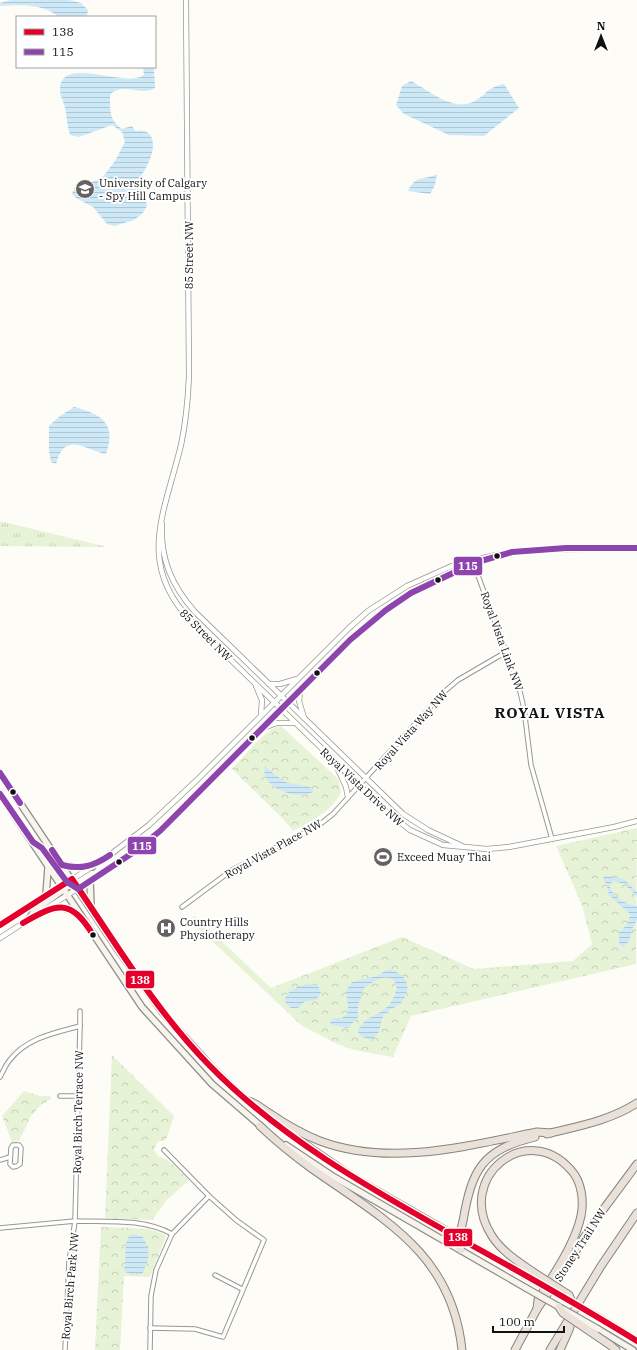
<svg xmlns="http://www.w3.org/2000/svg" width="637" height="1350" viewBox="0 0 637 1350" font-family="'IBM Plex Serif',serif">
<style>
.grass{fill:url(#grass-tufts)}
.park{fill:url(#park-crowns)}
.water{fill:url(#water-rules)}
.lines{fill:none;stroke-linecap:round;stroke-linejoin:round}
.minor-casing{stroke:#979795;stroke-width:5.5}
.tertiary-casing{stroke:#979795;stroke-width:6}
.secondary-casing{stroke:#8e8d8b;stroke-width:8}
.motorway-casing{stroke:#858482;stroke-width:9}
.minor{stroke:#fffffe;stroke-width:3.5}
.tertiary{stroke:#fffffe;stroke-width:4.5}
.secondary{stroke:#f6f4eb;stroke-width:5.5}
.motorway{stroke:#eae1d8;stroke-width:7}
.secondary-bridge-casing{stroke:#8e8d8b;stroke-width:8;stroke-linecap:butt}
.motorway-bridge-casing{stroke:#858482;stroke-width:9;stroke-linecap:butt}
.secondary-bridge{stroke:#f6f4eb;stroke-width:5.5}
.motorway-bridge{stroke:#eae1d8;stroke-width:7}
.bus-1-casing{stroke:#fff;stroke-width:9}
.bus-2-casing{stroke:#fff;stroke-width:9}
.bus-1{stroke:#e4002b;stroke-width:6}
.bus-2{stroke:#8e44ad;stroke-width:6}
.bus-dot{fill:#111;stroke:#fff;stroke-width:1.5}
.labels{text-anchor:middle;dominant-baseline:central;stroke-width:4;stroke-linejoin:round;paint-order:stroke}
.poi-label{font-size:11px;fill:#111;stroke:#fff;text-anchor:start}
.street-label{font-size:11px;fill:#111;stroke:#fff}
.district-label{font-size:15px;font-weight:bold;letter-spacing:1px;fill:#111;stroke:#fff}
.line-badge{stroke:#fff;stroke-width:1.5}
.badge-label{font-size:11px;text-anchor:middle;font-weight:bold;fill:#fff}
</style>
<defs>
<pattern id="grass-tufts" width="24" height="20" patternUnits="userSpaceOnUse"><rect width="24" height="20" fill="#e7f3d7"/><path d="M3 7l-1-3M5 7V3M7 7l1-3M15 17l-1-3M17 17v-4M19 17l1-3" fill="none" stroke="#c5cfb8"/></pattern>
<pattern id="park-crowns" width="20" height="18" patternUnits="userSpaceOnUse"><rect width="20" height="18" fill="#e7f3d7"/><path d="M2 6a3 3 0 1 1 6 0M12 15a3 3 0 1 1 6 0" fill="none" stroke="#c5cfb8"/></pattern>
<pattern id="water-rules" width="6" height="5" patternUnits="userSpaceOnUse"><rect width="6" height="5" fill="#cde8f7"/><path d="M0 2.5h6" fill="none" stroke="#afc6d3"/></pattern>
</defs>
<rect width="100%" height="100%" fill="#fdfcf7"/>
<polygon class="grass" points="0,521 107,547 0,546"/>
<g class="park">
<path d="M281 726 338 779 341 793C330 812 312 821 293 831L283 819 232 769C244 757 265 728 281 726Z"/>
<polygon points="637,828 636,964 411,1016 393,1057 354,1050 335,1043 301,1025 190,920 195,916 271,988 402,937 474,969 573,961 592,944 582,905 556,846"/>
<polygon points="112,1055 174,1116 166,1140 157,1142 154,1150 158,1156 168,1160 189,1180 166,1201 152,1220 105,1218"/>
<polygon points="24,1091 40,1096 50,1096 51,1099 42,1104 31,1116 19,1141 12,1142 2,1116"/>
<path d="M101 1227C116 1228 156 1226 166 1236L150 1277 124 1276 120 1350H95Z"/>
</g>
<g class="water">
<path d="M11 0H69L81 3 88 10 87 17H59C42 3 20 5 0 6V3Z"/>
<path d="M143 67H154L155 88C141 97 122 81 110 95 110 110 109 120 122 129L132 126 135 131C154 127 156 145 150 159 148 165 144 171 141 176L147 206 142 214 134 220 114 226 107 224 93 207 76 198 72 194 75 187 101 179 115 161 125 142 122 132 112 125 79 137 70 135C67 126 67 117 65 108 64 102 60 96 60 90 60 54 125 89 144 75Z"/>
<path d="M411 81C430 91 456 115 478 99 490 91 487 88 504 84L519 108 484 136 449 135 404 114 396 105 402 86Z"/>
<path d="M437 174 435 185 430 194 408 191C416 174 424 181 437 174Z"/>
<path d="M74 407C101 414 117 423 106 454 85 450 65 430 56 464L51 462 49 451V426L60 416Z"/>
<path d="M265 767 285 782 310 787 313 789V792C295 802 259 785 265 767Z"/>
<path d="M604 876 624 879 637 892V897L625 884 613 881 610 884V888C616 899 625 904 637 906V921C629 929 634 940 623 947L619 943V932L628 924 630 914 609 895 607 884 603 880Z"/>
<path d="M388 969C407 973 414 988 400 1004 396 1008 390 1008 387 1012 376 1021 386 1032 370 1040L359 1035 358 1030C366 1016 375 1017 386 1008 392 1003 394 996 397 989L394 980C382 973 374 982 364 988L358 1006V1017L348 1028 332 1025 330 1023 333 1018H342L347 1014 348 1008 346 991 352 982 377 976Z"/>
<path d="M306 984 318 985 321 993 316 1000 304 1002 298 1008H291L286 1004C282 992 297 987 306 984Z"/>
<path d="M135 1234 143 1237C151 1253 150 1257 142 1274 137 1275 126 1275 124 1269 127 1258 123 1243 130 1235Z"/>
</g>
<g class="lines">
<defs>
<g id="minor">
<polyline points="473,562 519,687 524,709 531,765 552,839"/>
<polyline points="182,907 232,870 319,825 333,814 444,692 458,680 506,652"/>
<polyline points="80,1026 80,1011"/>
<path d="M0 1077C3 1072 5 1066 9 1061 26 1038 54 1033 80 1026L75 1221 0 1228"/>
<polyline points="60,1096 79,1096"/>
<polygon points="13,1145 19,1145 21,1148 20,1164 17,1166 13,1167 10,1164 11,1148"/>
<polyline points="164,1150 209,1196"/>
<polyline points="0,1160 10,1157"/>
<polyline points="215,1275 242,1289"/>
<polyline points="150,1328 195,1329 223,1337 264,1240 236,1220 209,1196 172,1234"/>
<path d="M65 1350 69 1262 75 1221C108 1222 143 1218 172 1234L156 1270 151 1296 150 1350"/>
</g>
<g id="tertiary">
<path d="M186 0 189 376C188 399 186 422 181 445 165 512 135 564 192 622L387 812 410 830 443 845 487 849 509 847 614 827 637 821"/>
<path d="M162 524C160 559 172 586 195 612L403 814 428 830 462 846"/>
<polyline points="269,684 280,684 297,679"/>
<polyline points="256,686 262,700 261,715"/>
<polyline points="300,691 299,701 304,718"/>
<polyline points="266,727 277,723 294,723"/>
<polyline points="336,765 346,787 348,797"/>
<polyline points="44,910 134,852 160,831 350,640 380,614 406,596 469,564"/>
<polyline points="0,925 106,858 149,825 198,779 349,628 368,611 407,586 454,565 496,555 535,550 637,548"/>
<polyline points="0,938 31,918"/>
</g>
<g id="secondary">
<polyline points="0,773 118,950 162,1012 210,1065 233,1088 272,1121 355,1178 531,1279"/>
<polyline points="0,794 142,1007 212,1084 263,1128"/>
<path d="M35 843C51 853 59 884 77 888"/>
<polyline points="62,865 72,867 92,867"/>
<polyline points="90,881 91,905"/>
<polyline points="46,895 48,868"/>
<path d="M37 914C55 908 59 904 78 913"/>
<polyline points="29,919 34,911 70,885 71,881"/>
<polyline points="286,1145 334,1177 526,1288"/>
<polyline points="600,1318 637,1341"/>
<polyline points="598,1329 633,1350"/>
</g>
<g id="motorway">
<path d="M248 1101C257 1103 262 1109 269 1113 285 1124 302 1134 320 1141 390 1167 466 1146 537 1132L551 1133"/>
<path d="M260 1126C276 1141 293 1155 311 1168 383 1219 452 1253 462 1350"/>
<path d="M547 1134C578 1126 609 1121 637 1103"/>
<path d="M461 1250C456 1241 461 1231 463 1221 472 1169 482 1150 535 1137"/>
<path d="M533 1272C519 1262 502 1252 492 1236 454 1178 527 1119 571 1170 582 1182 584 1201 581 1216 575 1244 553 1275 538 1300L537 1309"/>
<polyline points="610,1345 616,1350"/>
<polyline points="515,1350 537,1309 560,1276 594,1222 637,1164"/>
<polyline points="550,1350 601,1266 637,1213"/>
<polyline points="560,1350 569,1330 573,1317"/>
</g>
</defs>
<use href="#minor" class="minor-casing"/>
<use href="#tertiary" class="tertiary-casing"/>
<use href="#secondary" class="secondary-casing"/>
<use href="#motorway" class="motorway-casing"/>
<use href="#minor" class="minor"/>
<use href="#tertiary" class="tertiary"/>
<use href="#secondary" class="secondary"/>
<use href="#motorway" class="motorway"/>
<defs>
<g id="secondary-bridge">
<polyline points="531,1279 600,1318"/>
<polyline points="526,1288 598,1329"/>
</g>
<g id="motorway-bridge">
<polyline points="533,1272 569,1295 572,1302"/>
<polyline points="559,1307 563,1313 610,1345"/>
</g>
</defs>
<use href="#secondary-bridge" class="secondary-bridge-casing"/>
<use href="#motorway-bridge" class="motorway-bridge-casing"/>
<use href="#secondary-bridge" class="secondary-bridge"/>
<use href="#motorway-bridge" class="motorway-bridge"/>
<defs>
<g id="bus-1">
<path d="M23 923C57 903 71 898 93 935"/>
<path d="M0 925 72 879C115 942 155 1010 209 1065 278 1136 367 1187 453 1235 515 1269 577 1304 637 1341"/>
</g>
<g id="bus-2">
<polyline points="0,773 20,803"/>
<polyline points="0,794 33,842 42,848 67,882 78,889 134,852 160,831 350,640 386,610 411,593 474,563 512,552 566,548 637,548"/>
<path d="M52 850 62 865C81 870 94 866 110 855"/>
</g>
</defs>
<use href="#bus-1" class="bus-1-casing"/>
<use href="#bus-2" class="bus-2-casing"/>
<use href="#bus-1" class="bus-1"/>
<use href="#bus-2" class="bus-2"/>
</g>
<defs>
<symbol id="university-disc" viewBox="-11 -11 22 22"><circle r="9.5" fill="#646362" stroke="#fff"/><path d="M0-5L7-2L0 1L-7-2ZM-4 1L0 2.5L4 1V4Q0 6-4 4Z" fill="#fff"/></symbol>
<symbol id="stadium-disc" viewBox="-11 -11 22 22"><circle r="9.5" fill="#646362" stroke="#fff"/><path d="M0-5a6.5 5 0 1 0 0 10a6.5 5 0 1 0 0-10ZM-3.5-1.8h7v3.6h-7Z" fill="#fff"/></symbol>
<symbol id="hospital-disc" viewBox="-11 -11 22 22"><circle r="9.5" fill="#646362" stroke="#fff"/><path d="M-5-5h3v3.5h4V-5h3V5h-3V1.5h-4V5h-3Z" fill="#fff"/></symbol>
</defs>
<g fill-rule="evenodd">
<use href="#university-disc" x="74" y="178" width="22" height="22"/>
<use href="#stadium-disc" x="372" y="846" width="22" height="22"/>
<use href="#hospital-disc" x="155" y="917" width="22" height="22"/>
</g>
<g class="bus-dot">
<circle cx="497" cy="556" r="3.5"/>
<circle cx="438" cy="580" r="3.5"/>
<circle cx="317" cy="673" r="3.5"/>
<circle cx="252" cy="738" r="3.5"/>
<circle cx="13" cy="792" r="3.5"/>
<circle cx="119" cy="862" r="3.5"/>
<circle cx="93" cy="935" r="3.5"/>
</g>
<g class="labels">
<g class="poi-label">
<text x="99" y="183">University of Calgary<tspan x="99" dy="13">- Spy Hill Campus</tspan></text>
<text x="397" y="857">Exceed Muay Thai</text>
<text x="180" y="922">Country Hills<tspan x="180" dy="13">Physiotherapy</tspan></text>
</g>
<g class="street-label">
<text transform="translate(189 255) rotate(-90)">85 Street NW</text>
<text transform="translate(206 635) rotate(45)">85 Street NW</text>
<text transform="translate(502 641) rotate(70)">Royal Vista Link NW</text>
<text transform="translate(411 730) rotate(-48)">Royal Vista Way NW</text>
<text transform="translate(362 787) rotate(43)">Royal Vista Drive NW</text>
<text transform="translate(273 849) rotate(-29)">Royal Vista Place NW</text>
<text transform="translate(78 1112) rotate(-89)">Royal Birch Terrace NW</text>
<text transform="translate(580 1245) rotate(-57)">Stoney Trail NW</text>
<text transform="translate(70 1286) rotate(-85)">Royal Birch Park NW</text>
</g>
<g class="district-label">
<text x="550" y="712">ROYAL VISTA</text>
</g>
</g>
<g class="line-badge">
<rect x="453" y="556" width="30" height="20" rx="4" fill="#8e44ad"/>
<rect x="127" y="836" width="30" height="19" rx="4" fill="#8e44ad"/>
<rect x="125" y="970" width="30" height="19" rx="4" fill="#e4002b"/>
<rect x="443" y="1228" width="30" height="19" rx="4" fill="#e4002b"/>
</g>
<g class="badge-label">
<text x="468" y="570">115</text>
<text x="142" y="850">115</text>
<text x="140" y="984">138</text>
<text x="458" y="1241">138</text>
</g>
<rect x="16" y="16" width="140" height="52" fill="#ffffff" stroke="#a0a0a0"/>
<rect x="24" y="29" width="20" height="6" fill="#e4002b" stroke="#a0a0a0"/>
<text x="52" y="36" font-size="12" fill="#111111">138</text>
<rect x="24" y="49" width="20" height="6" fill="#8e44ad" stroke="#a0a0a0"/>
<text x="52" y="56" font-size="12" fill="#111111">115</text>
<g transform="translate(601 36)" stroke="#ffffff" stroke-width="3" paint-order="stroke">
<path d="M0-3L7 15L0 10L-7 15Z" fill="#111111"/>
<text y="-6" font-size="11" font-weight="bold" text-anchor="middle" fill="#111111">N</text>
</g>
<path d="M493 1326v6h71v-6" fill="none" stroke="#111111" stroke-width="2"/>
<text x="499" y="1326" font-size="12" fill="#111111" stroke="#ffffff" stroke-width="3" paint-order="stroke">100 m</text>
</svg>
